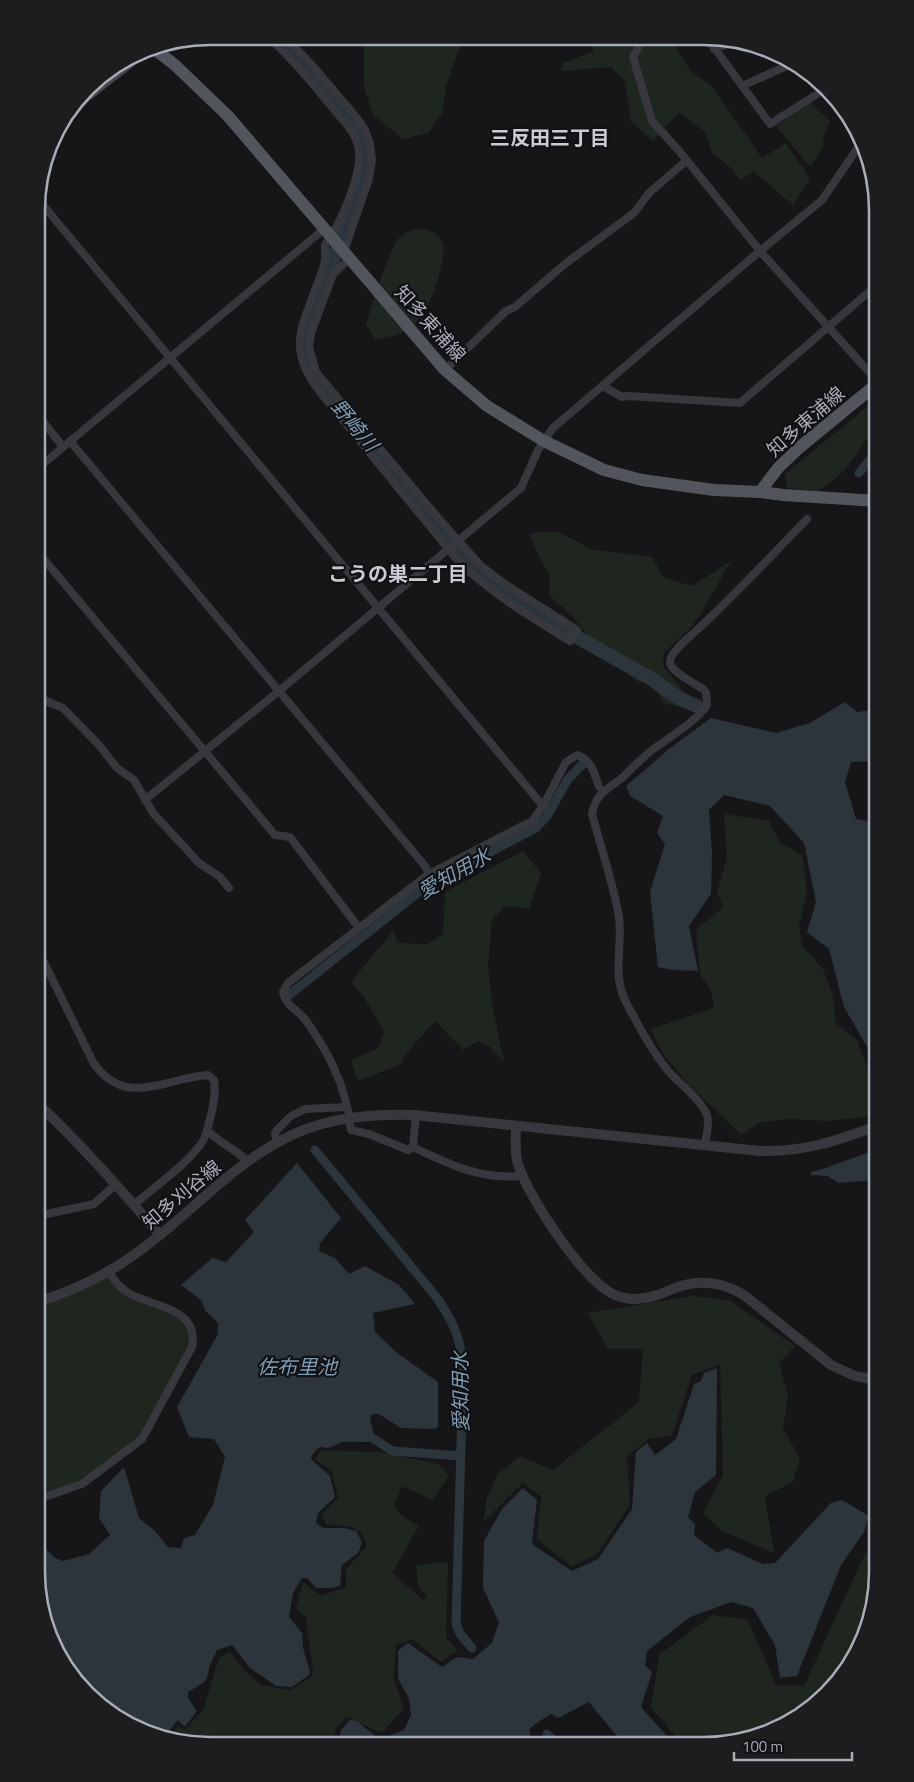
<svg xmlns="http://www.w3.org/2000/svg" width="914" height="1782" viewBox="0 0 914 1782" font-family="'Titillium Web','Noto Sans JP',sans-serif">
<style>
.green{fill:#1e261f}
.water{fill:#2c353c}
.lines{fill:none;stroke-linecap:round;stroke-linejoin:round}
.canal{stroke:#2c353c;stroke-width:9}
.river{stroke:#2c353c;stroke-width:14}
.minor{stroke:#37383d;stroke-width:8}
.tertiary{stroke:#37383d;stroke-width:10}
.secondary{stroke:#45474d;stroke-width:11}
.primary{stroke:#53555c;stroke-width:12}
.labels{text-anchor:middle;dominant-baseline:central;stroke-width:4.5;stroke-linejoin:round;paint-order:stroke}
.street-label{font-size:19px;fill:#a8adb8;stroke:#111113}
.neighbourhood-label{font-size:20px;font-weight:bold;fill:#c9ccd4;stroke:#111113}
.water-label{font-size:20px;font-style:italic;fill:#7f9bb3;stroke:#111113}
.rim{fill:none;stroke:#a8adb8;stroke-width:2.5}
</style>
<rect width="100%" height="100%" fill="#161618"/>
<g class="green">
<polygon points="372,37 471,38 460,47 446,86 443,112 428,133 403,139 373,115 364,87 364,47"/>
<polygon points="591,39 671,39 691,72 711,85 762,158 786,143 810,179 793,205 754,172 740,180 732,169 712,153 705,132 679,113 653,141 631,122 625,82 611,67 561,71 564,62 593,52"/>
<polygon points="810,102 830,121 824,135 823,148 810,167 776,126"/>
<path d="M422 228 435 233 444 244C443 269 433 305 415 324 405 335 388 337 375 339L366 324C372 307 389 247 400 237 407 231 414 230 422 228Z"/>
<polygon points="878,398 878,426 873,430 845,470 819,491 787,488 785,474"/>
<polygon points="542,532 557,532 579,542 588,549 652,557 664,578 692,586 731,561 700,615 692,626 663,654 664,668 676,681 682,691 684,708 663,703 654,685 639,682 606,659 572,616 550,596 549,575 535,548 530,534"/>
<polygon points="724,814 769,821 780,842 802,855 807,891 799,927 802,945 823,969 833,995 836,1024 857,1040 871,1077 878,1077 877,1113 870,1116 827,1121 790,1119 761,1122 741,1135 688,1084 663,1054 651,1029 714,1008 711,991 700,974 696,930 723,907 717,893 727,858"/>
<polygon points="523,851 541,873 529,909 505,906 492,920 488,966 493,1009 504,1062 489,1046 478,1041 463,1050 435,1021 405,1055 401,1064 358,1081 351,1060 379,1048 384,1032 364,997 351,982 393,931 398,943 428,944 443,934 445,892"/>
<polygon points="109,1271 113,1279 143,1298 188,1323 193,1341 142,1439 94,1475 36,1500 37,1302"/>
<polygon points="691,1296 729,1300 795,1346 779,1363 788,1395 783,1429 800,1458 793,1482 765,1496 774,1553 722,1531 703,1513 723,1475 720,1365 692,1375 672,1435 649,1439 627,1456 630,1505 597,1554 572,1567 537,1539 541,1497 523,1483 484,1521 486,1500 498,1473 520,1456 553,1470 639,1402 643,1349 608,1349 588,1313"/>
<polygon points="321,1450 379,1452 438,1464 449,1476 432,1500 402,1486 394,1506 402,1516 419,1526 392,1573 424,1601 426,1596 418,1585 416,1565 448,1562 446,1637 458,1651 440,1662 413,1639 396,1644 394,1681 404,1708 382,1733 346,1717 336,1729 333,1745 187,1744 167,1739 178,1726 185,1730 204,1708 219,1658 230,1652 244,1670 261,1685 291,1690 311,1677 313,1672 306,1618 296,1608 303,1582 321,1596 346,1587 346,1569 367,1546 362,1534 351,1527 326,1524 321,1515 338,1498 332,1472 315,1459"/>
<polygon points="877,1528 877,1584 865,1638 842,1678 801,1716 760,1737 704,1746 680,1746 681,1743 651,1707 659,1655 713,1615 748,1620 776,1685 804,1686"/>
</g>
<g class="water">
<polygon points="845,702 857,712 878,709 878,761 851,762 845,782 856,819 874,822 878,830 878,890 875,912 878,917 878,1054 870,1052 844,1007 829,949 807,932 816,902 804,843 770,806 724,795 709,810 712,853 711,894 689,926 698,971 674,970 658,967 650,892 665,844 657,833 663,816 630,796 626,786 669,749 711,718 776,733 810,723"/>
<polygon points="877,1149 877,1176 874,1180 838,1183 828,1176 811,1175 811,1172 826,1168"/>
<polygon points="297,1163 341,1218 320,1243 319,1251 335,1258 349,1274 365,1266 399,1285 415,1304 373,1313 375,1332 396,1352 438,1382 438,1427 433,1429 401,1428 379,1414 371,1415 370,1419 375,1437 371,1442 342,1442 328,1448 321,1447 317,1449 311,1457 312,1460 330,1476 335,1497 318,1513 316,1523 323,1528 344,1528 356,1531 362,1542 358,1553 342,1565 340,1586 330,1588 316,1588 307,1578 302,1578 293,1593 289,1617 302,1633 303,1648 310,1672 309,1675 292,1687 276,1686 250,1668 232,1645 217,1650 210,1665 207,1678 203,1683 188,1692 188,1698 197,1711 185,1727 178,1720 164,1738 143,1732 96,1703 45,1628 36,1572 36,1539 55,1558 63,1561 89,1554 110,1535 99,1518 101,1491 124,1467 139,1518 155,1531 168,1547 181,1548 184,1538 195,1535 213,1505 225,1457 214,1439 189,1437 177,1407 218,1334 218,1323 205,1310 201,1300 181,1285 212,1258 226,1262 254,1232 245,1220"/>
<polygon points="717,1368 716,1475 695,1492 688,1517 695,1524 694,1535 717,1553 727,1548 763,1564 775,1563 831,1503 842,1500 869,1516 864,1532 841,1565 797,1676 780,1678 775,1645 753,1608 731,1602 690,1617 647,1651 645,1665 652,1672 641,1707 673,1743 670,1746 621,1746 620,1740 589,1702 558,1718 551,1714 535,1724 529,1730 533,1745 338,1745 341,1730 350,1720 357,1721 380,1740 404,1730 411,1715 409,1699 398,1678 398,1651 408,1643 442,1667 457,1657 473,1659 492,1643 499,1622 483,1588 484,1541 502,1509 523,1488 537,1500 532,1544 572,1571 598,1559 632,1509 636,1452 647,1443 655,1455 676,1439 694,1384 701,1381 704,1373"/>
</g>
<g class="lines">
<g class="canal">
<polyline points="859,473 878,450"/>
<polyline points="289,995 429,884 536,828 547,816 568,779 584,763"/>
<path d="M315 1150 437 1298C456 1326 461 1339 463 1373L456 1624 460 1634 472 1648"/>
<polyline points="364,1433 393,1451 461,1456"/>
<polyline points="547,1734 557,1745"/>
</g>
<path class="river" d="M277 37 307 68 356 126C364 142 368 159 364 176L306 332C302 350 304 363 315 379L466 560C517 606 585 642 645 675 653 679 659 685 667 690 676 697 686 702 697 706"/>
<g class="minor">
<path d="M268 37C293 59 314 85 335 111 344 121 355 132 358 146 365 169 340 226 325 245 326 262 324 266 318 282 302 328 286 348 320 392L459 562C492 594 531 617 570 641L577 630 506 585 481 566 439 519 316 372 309 347 311 333 333 274 350 258"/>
<polyline points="285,37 312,65 357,118 365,130 370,144 372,160 369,179 344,251"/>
<polyline points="643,39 633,57 652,121 680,152 760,251 878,382"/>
<polyline points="708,39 770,124 825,89"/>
<polyline points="714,49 739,40"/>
<polyline points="742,86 789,65"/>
<polyline points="38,199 543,806"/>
<polyline points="445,370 506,311 515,307 566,263 634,213 649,193 686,161"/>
<polyline points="603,386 622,397 628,396 740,403 878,284"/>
<polyline points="37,414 63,447"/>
<polyline points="70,441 425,866 429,874"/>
<polyline points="37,469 324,229"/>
<polyline points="37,551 275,835 290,837 359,928"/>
<polyline points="37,697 63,708 99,745 117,768 134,780 153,813 199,863 220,877 229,888"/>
<polyline points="146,799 279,691 521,488 538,450 553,428 754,256 822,200 857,149 863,146"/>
<path d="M37 948 93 1062C124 1109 165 1078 208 1075L214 1080C216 1091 214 1100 212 1111 209 1121 208 1132 203 1141 190 1162 153 1188 134 1205"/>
<path d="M350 1118C346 1103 343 1087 336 1073 329 1055 318 1038 307 1022 299 1010 286 1007 283 992L288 983 429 874 532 821 543 806 566 762 577 755C592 760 594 773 599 787"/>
<path d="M350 1125 351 1130 369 1134 408 1150 413 1147C448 1164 481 1180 522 1176"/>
<path d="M207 1130C219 1143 236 1149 247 1161"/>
<polyline points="277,1143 275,1133 277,1130 291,1116 305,1109 347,1107"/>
<path d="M705 1145C706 1136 710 1124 707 1115 701 1100 680 1084 669 1072 652 1052 637 1023 625 1000 612 973 623 945 619 917 613 882 601 848 592 814 596 792 608 790 623 777 632 768 641 759 651 751 668 738 696 722 707 705L706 692 703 689C695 683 669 672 670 661 671 651 690 637 697 630 735 595 771 556 807 519"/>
<polyline points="413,1147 416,1115"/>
<polyline points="37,1216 94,1204 116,1184"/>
<path d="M36 1500 82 1484 142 1439 192 1347C200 1306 150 1307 127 1292 119 1287 113 1279 109 1271"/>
</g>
<g class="tertiary">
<path d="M37 1103C81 1144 120 1189 160 1235"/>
<path d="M516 1126C516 1139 514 1151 518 1164 527 1195 583 1280 613 1294 618 1297 625 1298 631 1299 647 1300 661 1294 675 1288 699 1279 722 1282 744 1295L831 1365 855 1376 877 1380"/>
<path d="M37 1302C73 1291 107 1275 138 1252 191 1214 232 1163 292 1135 330 1117 372 1114 414 1115L760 1151C805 1152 836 1141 877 1126"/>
</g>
<polyline class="secondary" points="53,136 83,99 147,49"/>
<g class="primary">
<polyline points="153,48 175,65 228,116 445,370 487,406 544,441 604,470 642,480 714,490 760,492 784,495 878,501"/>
<polyline points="760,492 778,468 800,447 878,383"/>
</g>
</g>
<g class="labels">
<g class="street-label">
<text transform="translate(431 323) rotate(48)">知多東浦線</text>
<text transform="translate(805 421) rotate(-41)">知多東浦線</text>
<text transform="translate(181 1194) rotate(-40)">知多刈谷線</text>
</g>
<g class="neighbourhood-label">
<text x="550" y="137">三反田三丁目</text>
<text x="398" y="573">こうの巣二丁目</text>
</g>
<g class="water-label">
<text transform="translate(355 425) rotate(50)">野崎川</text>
<text transform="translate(454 873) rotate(-30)">愛知用水</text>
<text x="297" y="1366">佐布里池</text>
<text transform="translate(460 1392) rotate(-91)">愛知用水</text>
</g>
</g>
<path d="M0 0H914V1782H0ZM210 45H704A165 165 0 0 1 869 210V1572A165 165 0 0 1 704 1737H210A165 165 0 0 1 45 1572V210A165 165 0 0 1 210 45Z" fill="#1d1d20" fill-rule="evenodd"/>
<path class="rim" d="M210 45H704A165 165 0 0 1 869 210V1572A165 165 0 0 1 704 1737H210A165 165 0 0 1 45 1572V210A165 165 0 0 1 210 45Z"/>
<path d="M734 1752v8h118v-8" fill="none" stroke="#a8adb8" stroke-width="2.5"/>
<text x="742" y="1752" font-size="15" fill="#a8adb8" stroke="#111113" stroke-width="4" paint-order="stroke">100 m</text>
</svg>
